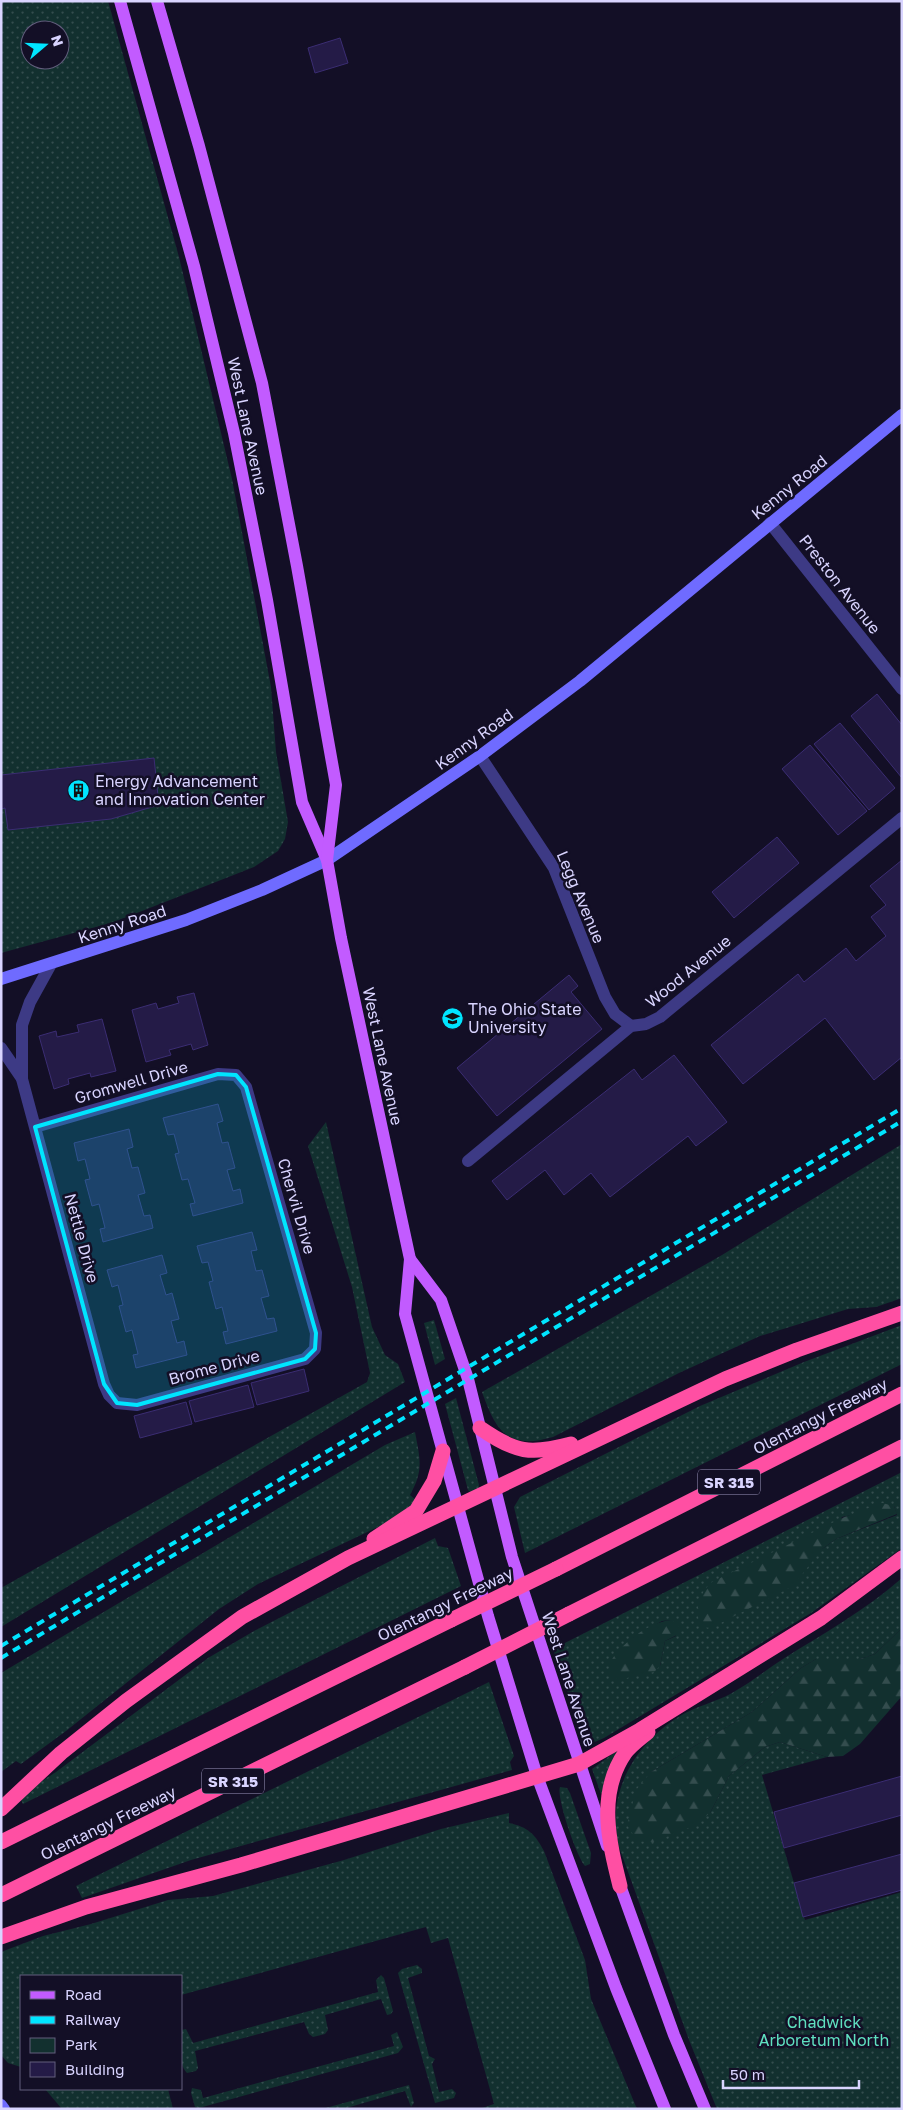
<svg xmlns="http://www.w3.org/2000/svg" width="903" height="2110" viewBox="0 0 903 2110" font-family="'Golos Text',sans-serif">
<style>
.green{fill:url(#green-dots);fill-rule:evenodd}
.forest{fill:url(#forest-firs)}
.building{fill:#241b47;stroke:#3b2d73}
.lines{fill:none;stroke-linecap:round;stroke-linejoin:round}
.street{stroke:#3d3a85;stroke-width:12}
.secondary{stroke:#6f6bff;stroke-width:12}
.primary{stroke:#c25bff;stroke-width:12}
.highway{stroke:#ff4fa3;stroke-width:15}
.rail{stroke:#00e5ff;stroke-width:4;stroke-dasharray:8 6;stroke-linecap:butt}
.highway-bridge{stroke:#ff4fa3;stroke-width:15}
.marked{fill:#00e5ff;fill-opacity:0.2;stroke:#00e5ff;stroke-width:4;stroke-linejoin:round}
.labels{text-anchor:middle;dominant-baseline:central;stroke-width:5;stroke-linejoin:round;paint-order:stroke}
.shield{fill:#130f26;stroke:#9e99be;stroke-width:1}
.shield-label{font-size:15px;font-weight:bold;fill:#d9d4ff}
.street-label{font-size:16px;fill:#d9d4ff;stroke:#130f26}
.poi-label{font-size:16px;fill:#d9d4ff;stroke:#130f26;text-anchor:start}
.park-label{font-size:16px;fill:#5fe0c0;stroke:#130f26}
</style>
<defs>
<pattern id="green-dots" width="8" height="8" patternUnits="userSpaceOnUse" patternTransform="scale(1.25)"><rect width="8" height="8" fill="#12302f"/><path d="M2 2h.1M6 6h.1" fill="none" stroke="#344d4e" stroke-width="1.8" stroke-linecap="round"/></pattern>
<pattern id="forest-firs" width="22" height="20" patternUnits="userSpaceOnUse" patternTransform="scale(1.25)"><rect width="22" height="20" fill="#12302f"/><path d="M5 1l3.5 6h-7zM16 11l3.5 6h-7z" fill="#344d4e"/></pattern>
</defs>
<rect width="100%" height="100%" fill="#130f26"/>
<g class="green">
<path d="M1 1H108L179 257 232 479 271 687 276 752 288 822 285 839 278 851 254 867 114 922 1 953ZM30 30H60V60H30Z"/>
<polygon points="326,1122 372,1327 385,1355 398,1364 405,1382 1,1627 1,1588 367,1382 370,1373 352,1287 308,1146"/>
<path d="M902 1144V1298L876 1307 848 1309 760 1336 679 1373 553 1437C508 1450 496 1432 482 1392L722 1255Z"/>
<polygon points="434,1320 445,1359 435,1365 424,1323"/>
<polygon points="902,1325 902,1364 525,1553 514,1507 520,1497 700,1406 804,1362"/>
<polygon points="456,1398 479,1485 478,1490 471,1493 468,1490 445,1404"/>
<path d="M415 1432C420 1459 424 1470 410 1495L417 1501 399 1517 258 1584 219 1609 66 1731 21 1764 16 1761 1 1772V1673L385 1445Z"/>
<path d="M902 1472V1548L811 1613 604 1738 590 1744 584 1742 553 1649ZM894 1506 897 1515 836 1539 822 1549 842 1517ZM671 1620 676 1636 665 1641 660 1666 633 1638 662 1621Z"/>
<polygon points="435,1538 438,1546 448,1548 461,1586 23,1804 19,1796 56,1772 208,1658 254,1631"/>
<path d="M902 1578V1628L875 1654 860 1659H816L801 1668 752 1712 651 1772 710 1813 729 1776 765 1747 780 1742 827 1757 762 1775 805 1920 902 1892V2109H717L689 2040 619 1847C605 1794 635 1743 680 1716 696 1706 716 1702 732 1693 750 1683 766 1670 783 1659 824 1633 866 1610 902 1578Z"/>
<polygon points="489,1682 514,1756 510,1762 512,1770 191,1860 82,1898 76,1886"/>
<polygon points="618,1750 603,1793 601,1794 592,1769"/>
<path d="M560 1787 567 1788 570 1793 591 1853 590 1864 585 1866C577 1858 556 1797 560 1787Z"/>
<path d="M509 1813V1823C528 1827 535 1834 544 1851L585 1960 591 1999 637 2109H479L494 2104 448 1938 431 1943 426 1927 181 1995V1976H21V2067L8 2063 1 2055V1952L43 1936 91 1924 168 1900 213 1896 344 1860 441 1829Z"/>
<polygon points="417,1965 422,1969 422,1973 408,1978 429,2056 435,2059 432,2064 439,2092 452,2089 456,2093 454,2098 435,2103 398,1973 402,1969"/>
<path d="M381 1975 384 1978 393 2011 391 2014 387 2015 381 1999 325 2015 328 2030 325 2034 313 2037 309 2034 304 2022 195 2051 198 2068 196 2071 187 2073C177 2063 181 2043 181 2030L186 2029 193 2043 378 1992 376 1980Z"/>
<polygon points="397,2032 403,2047 398,2053 199,2108 195,2107 191,2093 192,2088 201,2090 203,2098 394,2046 391,2035"/>
<polygon points="409,2085 414,2103 411,2107 405,2091 343,2109 322,2109"/>
<polygon points="45,2089 168,2089 173,2109 62,2109"/>
</g>
<g class="forest">
<path d="M882 1503 894 1506 897 1514 836 1539 822 1549 793 1586 711 1628 701 1627C694 1611 699 1593 712 1582L842 1518Z"/>
<path d="M671 1620 678 1624 681 1633 665 1641 660 1666 654 1672 618 1680 611 1674 609 1664C620 1645 648 1622 671 1620Z"/>
<polygon points="902,1628 902,1696 860,1744 843,1756 827,1757 780,1742 765,1747 729,1776 710,1813 691,1827 653,1842 637,1841 627,1825 636,1790 651,1772 752,1712 801,1668 816,1659 860,1659 875,1654"/>
</g>
<g class="building">
<polygon points="340,38 348,63 315,73 308,48"/>
<polygon points="877,694 902,725 902,778 851,716"/>
<polygon points="840,723 895,788 869,810 814,744"/>
<polygon points="810,745 867,811 838,835 782,769"/>
<polygon points="154,758 159,805 111,819 8,830 5,808 1,809 1,775"/>
<polygon points="777,837 799,863 734,918 712,892"/>
<polygon points="902,860 902,1057 874,1080 825,1018 743,1084 711,1045 798,974 804,982 846,948 856,961 886,936 871,917 886,905 870,886"/>
<polygon points="569,975 578,986 571,992 602,1029 497,1116 457,1068"/>
<polygon points="194,993 208,1045 193,1050 191,1044 169,1050 171,1055 146,1062 132,1010 156,1003 158,1009 179,1003 177,997"/>
<polygon points="102,1019 116,1071 91,1077 90,1073 68,1079 69,1084 54,1089 39,1036 56,1031 57,1037 79,1032 77,1025"/>
<polygon points="674,1055 727,1122 696,1146 688,1136 610,1197 591,1173 564,1195 545,1170 507,1200 492,1181 634,1069 642,1080"/>
<polygon points="218,1104 223,1121 217,1123 222,1143 228,1142 235,1168 227,1170 233,1191 240,1189 243,1203 193,1216 190,1204 195,1203 188,1179 182,1180 175,1154 179,1153 174,1134 168,1135 163,1118"/>
<polygon points="129,1129 133,1147 127,1149 132,1168 138,1167 145,1193 138,1195 144,1216 150,1215 153,1228 103,1242 100,1229 105,1228 99,1204 92,1206 85,1180 90,1179 85,1159 78,1161 74,1143"/>
<polygon points="252,1232 257,1250 251,1251 256,1271 262,1270 269,1296 261,1298 267,1319 274,1318 277,1331 226,1344 223,1332 228,1331 222,1307 216,1309 209,1282 213,1281 208,1262 202,1263 197,1246"/>
<polygon points="162,1255 167,1273 160,1275 166,1295 172,1293 179,1319 171,1321 177,1343 184,1341 187,1355 136,1368 133,1355 138,1354 132,1330 126,1332 119,1306 123,1305 118,1285 112,1287 107,1270"/>
<polygon points="304,1369 309,1391 257,1405 251,1383"/>
<polygon points="248,1385 254,1407 195,1422 189,1401"/>
<polygon points="186,1402 192,1424 140,1438 134,1416"/>
<polygon points="902,1776 902,1815 784,1848 774,1812"/>
<polygon points="902,1854 902,1890 803,1917 794,1883"/>
</g>
<g class="lines">
<g class="street">
<polyline points="770,523 902,689"/>
<polyline points="480,756 554,868 605,997 615,1014 631,1026"/>
<polyline points="1,1048 21,1077"/>
<polyline points="35,1127 218,1074 236,1075 246,1087 316,1333 315,1349 305,1359 137,1405 117,1403 109,1395 104,1384 22,1079 22,1025 30,1002 51,964"/>
<polyline points="468,1161 631,1026 646,1024 660,1017 902,818"/>
</g>
<g class="secondary">
<polyline points="1,979 186,920 262,890 327,860 480,756 580,681 902,415"/>
<polyline points="1,2105 4,2109"/>
</g>
<g class="primary">
<polyline points="120,1 194,266 234,433 267,600 302,802 327,860 341,938 410,1259 405,1314 488,1616 537,1776 616,1988 665,2109"/>
<polyline points="157,1 199,146 262,383 297,566 336,785 327,860"/>
<polyline points="410,1259 441,1300 468,1379 512,1557 607,1846"/>
<polyline points="617,1877 674,2035 705,2109"/>
</g>
<g class="highway">
<path d="M480 1428C516 1453 530 1455 571 1444"/>
<polyline points="374,1539 416,1511 434,1481 443,1451"/>
<polyline points="556,1569 902,1394"/>
<polyline points="569,1614 902,1447"/>
<polyline points="1,1809 61,1753 126,1701 242,1617 348,1558 725,1379 797,1350 902,1313"/>
<polyline points="1,1842 451,1620"/>
<path d="M620 1886C609 1842 597 1794 625 1753 631 1745 641 1738 648 1732"/>
<polyline points="1,1895 465,1667"/>
<polyline points="1,1937 86,1907 241,1865 579,1764 640,1730 821,1618 902,1558"/>
</g>
<g class="rail">
<polyline points="1,1646 902,1108"/>
<polyline points="1,1658 902,1121"/>
</g>
<g class="highway-bridge">
<polyline points="451,1620 556,1569"/>
<polyline points="465,1667 569,1614"/>
</g>
</g>
<path class="marked" d="M218 1074 236 1075 246 1087 316 1333 315 1349 305 1359 137 1405 117 1403 104 1384 35 1127Z"/>
<defs>
<symbol id="building-disc" viewBox="-11 -11 22 22"><circle r="9.5" fill="#00e5ff" stroke="#130f26"/><path d="M-4-6H4V6H1V3H-1V6H-4ZM-2.5-4.3h1.7v1.8h-1.7ZM.8-4.3h1.7v1.8H.8ZM-2.5-1h1.7V.8h-1.7ZM.8-1h1.7V.8H.8Z" fill="#111"/></symbol>
<symbol id="university-disc" viewBox="-11 -11 22 22"><circle r="9.5" fill="#00e5ff" stroke="#130f26"/><path d="M0-5L7-2L0 1L-7-2ZM-4 1L0 2.5L4 1V4Q0 6-4 4Z" fill="#111"/></symbol>
</defs>
<g fill-rule="evenodd">
<use href="#building-disc" x="66" y="778" width="25" height="25"/>
<use href="#university-disc" x="440" y="1006" width="25" height="25"/>
</g>
<g class="labels">
<g class="shield">
<rect x="698" y="1469.5" width="62" height="25" rx="4"/>
<rect x="202" y="1768.5" width="62" height="25" rx="4"/>
</g>
<g class="shield-label">
<text x="729" y="1482">SR 315</text>
<text x="233" y="1781">SR 315</text>
</g>
<g class="street-label">
<text transform="translate(248 426) rotate(78)">West Lane Avenue</text>
<text transform="translate(789 487) rotate(-39)">Kenny Road</text>
<text transform="translate(840 584) rotate(52)">Preston Avenue</text>
<text transform="translate(474 739) rotate(-36)">Kenny Road</text>
<text transform="translate(581 897) rotate(67)">Legg Avenue</text>
<text transform="translate(122 924) rotate(-18)">Kenny Road</text>
<text transform="translate(688 971) rotate(-39)">Wood Avenue</text>
<text transform="translate(383 1056) rotate(78)">West Lane Avenue</text>
<text transform="translate(131 1082) rotate(-16)">Gromwell Drive</text>
<text transform="translate(297 1206) rotate(74)">Chervil Drive</text>
<text transform="translate(82 1238) rotate(75)">Nettle Drive</text>
<text transform="translate(214 1367) rotate(-15)">Brome Drive</text>
<text transform="translate(820 1416) rotate(-27)">Olentangy Freeway</text>
<text transform="translate(445 1604) rotate(-26)">Olentangy Freeway</text>
<text transform="translate(569 1679) rotate(72)">West Lane Avenue</text>
<text transform="translate(108 1823) rotate(-26)">Olentangy Freeway</text>
</g>
<g class="poi-label">
<text x="95" y="781">Energy Advancement<tspan x="95" dy="18">and Innovation Center</tspan></text>
<text x="468" y="1009">The Ohio State<tspan x="468" dy="18">University</tspan></text>
</g>
<g class="park-label">
<text x="824" y="2022">Chadwick<tspan x="824" dy="18">Arboretum North</tspan></text>
</g>
</g>
<rect width="903" height="2110" fill="none" stroke="#d9d4ff" stroke-width="5"/>
<rect x="20" y="1975" width="162" height="115" fill="#130f26" stroke="#625e7d"/>
<rect x="30" y="1991" width="25" height="8" fill="#c25bff" stroke="#625e7d"/>
<text x="65" y="2000" font-size="15" fill="#d9d4ff">Road</text>
<rect x="30" y="2016" width="25" height="8" fill="#00e5ff" stroke="#625e7d"/>
<text x="65" y="2025" font-size="15" fill="#d9d4ff">Railway</text>
<rect x="30" y="2038" width="25" height="15" fill="#12302f" stroke="#625e7d"/>
<text x="65" y="2050" font-size="15" fill="#d9d4ff">Park</text>
<rect x="30" y="2062" width="25" height="15" fill="#241b47" stroke="#625e7d"/>
<text x="65" y="2075" font-size="15" fill="#d9d4ff">Building</text>
<g transform="translate(45 45) rotate(71)"><circle r="24" fill="#130f26" stroke="#625e7d"/>
<path d="M0-4L9 19L0 12L-9 19Z" fill="#00e5ff"/>
<text y="-8" font-size="14" font-weight="bold" text-anchor="middle" fill="#d9d4ff">N</text>
</g>
<path d="M723 2080v8h136v-8" fill="none" stroke="#d9d4ff" stroke-width="2.5"/>
<text x="730" y="2080" font-size="15" fill="#d9d4ff" stroke="#130f26" stroke-width="4" paint-order="stroke">50 m</text>
</svg>
